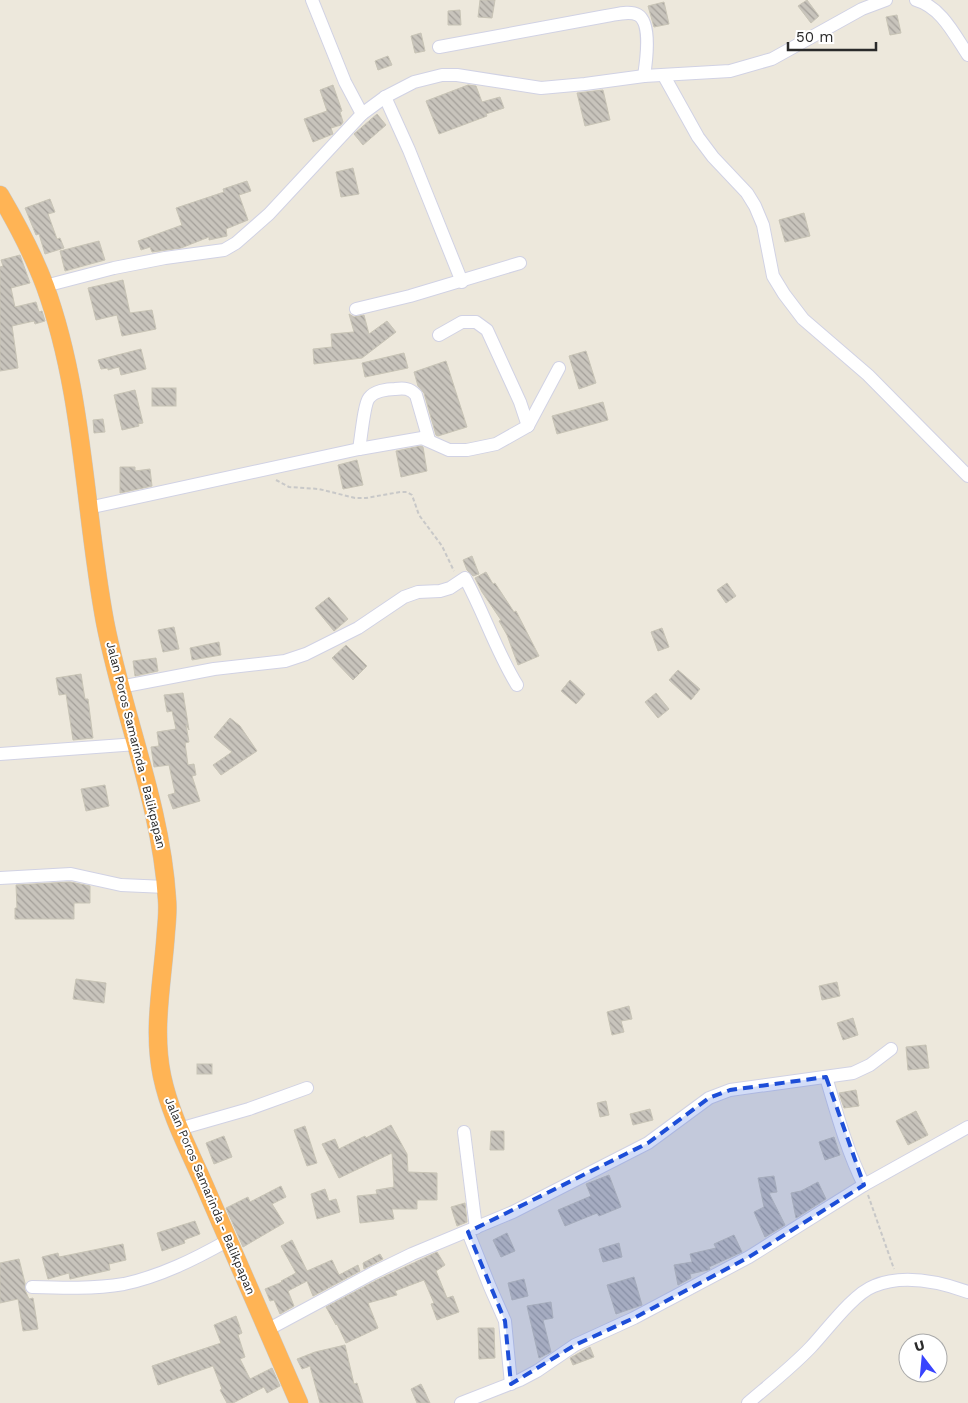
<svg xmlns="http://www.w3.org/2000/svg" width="968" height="1403" viewBox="0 0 968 1403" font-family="'Work Sans',sans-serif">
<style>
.building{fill:url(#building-back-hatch);stroke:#c8c4b6}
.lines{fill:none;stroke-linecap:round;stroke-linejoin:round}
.minor-casing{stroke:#d1d2e4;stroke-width:14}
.highway-casing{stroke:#c8c8c8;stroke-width:19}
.path{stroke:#c8c8c8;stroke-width:2;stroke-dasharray:4 2.5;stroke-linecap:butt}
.minor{stroke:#fff;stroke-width:12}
.highway{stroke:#ffb455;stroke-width:18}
.marked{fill:#1d4ed8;fill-opacity:0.2;stroke:#1d4ed8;stroke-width:4;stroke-dasharray:10 6;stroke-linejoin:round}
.labels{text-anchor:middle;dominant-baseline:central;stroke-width:4;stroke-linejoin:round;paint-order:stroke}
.street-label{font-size:12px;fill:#2a2a2a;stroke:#fff}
</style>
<defs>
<pattern id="building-back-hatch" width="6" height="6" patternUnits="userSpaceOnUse" patternTransform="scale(1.25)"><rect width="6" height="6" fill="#c8c4bc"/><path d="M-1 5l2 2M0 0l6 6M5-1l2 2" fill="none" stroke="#a39f99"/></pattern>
</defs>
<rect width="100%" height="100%" fill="#ede8dc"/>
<g class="building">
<polygon points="480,0 495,0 492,18 478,17"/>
<polygon points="807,0 819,16 811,23 798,6"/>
<polygon points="664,2 669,24 654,27 648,6"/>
<polygon points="460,10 461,25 448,25 448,11"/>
<polygon points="897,15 901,33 890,35 886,17"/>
<polygon points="421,33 425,51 415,53 411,36"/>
<polygon points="388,56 392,65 378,70 375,61"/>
<polygon points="333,85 342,111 340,112 343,122 341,125 331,128 333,134 313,142 304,119 327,111 320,90"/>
<polygon points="468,85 476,86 482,102 500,97 504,108 486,114 487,116 439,134 426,101"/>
<polygon points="603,90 610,120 585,126 577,93"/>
<polygon points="377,114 386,125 363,145 354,134"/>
<polygon points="353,168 359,194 341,197 336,172"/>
<polygon points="247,181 251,191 239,195 248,220 226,229 227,236 209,240 209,237 181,248 152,252 150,247 141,250 138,241 182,225 176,208 224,192 223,189"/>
<polygon points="50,199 55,212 48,214 57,239 60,238 64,248 45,254 39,234 36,235 25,208"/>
<polygon points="804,213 810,236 785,242 779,220"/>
<polygon points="99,241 105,260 65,271 60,251"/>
<polygon points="20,255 30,283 11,288 15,307 36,302 39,312 42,311 45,321 35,324 34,321 12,326 18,368 0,371 0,267 3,266 1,260"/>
<polygon points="123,280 130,313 152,310 156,329 122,336 117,315 96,320 88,288"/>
<polygon points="349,314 354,317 364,315 369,334 387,321 396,332 362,358 314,364 313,349 332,347 331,334 354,332"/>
<polygon points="141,349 146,369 121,375 119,367 108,370 108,368 101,369 98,360"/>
<polygon points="586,351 596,383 579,389 569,356"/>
<polygon points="404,353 408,368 365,377 362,363"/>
<polygon points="446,361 467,427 438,436 436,435 424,393 418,386 414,372"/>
<rect x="152" y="388" width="24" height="18"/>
<polygon points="135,390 143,423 138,424 139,426 122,430 114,395"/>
<polygon points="603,402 608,420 557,434 552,416"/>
<polygon points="103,419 105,432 94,433 93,420"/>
<polygon points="421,446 423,447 427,471 401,477 396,451"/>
<polygon points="357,460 363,485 343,489 338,465"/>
<polygon points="120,467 135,467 135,471 150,469 152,486 120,493"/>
<polygon points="472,556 479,574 473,576 467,570 463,560"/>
<polygon points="486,572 493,584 495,583 514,612 516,611 539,656 518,665 507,635 499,621 501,620 482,592 475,578"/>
<polygon points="727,583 736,596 726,603 717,590"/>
<polygon points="329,597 348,619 334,631 315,608"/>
<polygon points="174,627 179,649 163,652 158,630"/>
<polygon points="662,628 669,647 658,651 651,632"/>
<polygon points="219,642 221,655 192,660 190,648"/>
<polygon points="346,645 367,666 353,680 332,658"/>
<polygon points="156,658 158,671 135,676 133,661"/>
<polygon points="678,670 700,689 691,700 669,680"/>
<polygon points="81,674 85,699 88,699 93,738 73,740 66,694 59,695 56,678"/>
<polygon points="570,680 585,694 576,704 561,691"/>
<polygon points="183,693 189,730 186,725 189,742 185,743 188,765 194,764 196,775 192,776 200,801 173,809 168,795 175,793 169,765 154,767 151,747 159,746 157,732 176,729 172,711 167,712 164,695"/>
<polygon points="656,693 669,709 658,718 645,702"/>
<polygon points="230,718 240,726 257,751 221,775 213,765 232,752 214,737"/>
<polygon points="105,785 109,806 86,811 81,789"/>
<polygon points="70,882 90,886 90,903 74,903 74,919 15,919 15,908 17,908 16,885"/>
<polygon points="76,979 106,983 104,1003 73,999"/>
<polygon points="837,982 840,996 822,1000 819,986"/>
<polygon points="629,1006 632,1019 621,1021 624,1032 612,1035 607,1012"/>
<polygon points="853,1018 858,1035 843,1040 837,1023"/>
<polygon points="926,1045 929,1068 908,1070 906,1047"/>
<rect x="197" y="1064" width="15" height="10"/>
<polygon points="856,1090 859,1106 844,1108 839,1093"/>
<polygon points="606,1101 609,1115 600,1117 597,1103"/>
<polygon points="650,1109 653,1120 633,1125 630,1114"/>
<polygon points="916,1111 928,1135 908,1145 896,1121"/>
<polygon points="391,1125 407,1154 408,1172 437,1173 437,1200 417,1200 417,1209 392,1209 394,1219 360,1223 357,1196 377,1194 376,1190 394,1187 392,1153 339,1178 322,1144 335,1139 339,1149 365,1136 366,1138"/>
<polygon points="305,1126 317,1163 307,1166 294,1130"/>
<polygon points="491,1131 504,1131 504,1150 490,1150"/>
<polygon points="224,1136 232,1157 214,1164 206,1143"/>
<polygon points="834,1137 840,1155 825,1160 819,1142"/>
<polygon points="609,1175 621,1207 599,1216 597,1213 565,1226 558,1210 591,1196 586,1184"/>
<polygon points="774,1176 777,1192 769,1193 785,1225 765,1237 754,1212 764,1207 758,1178"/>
<polygon points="818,1182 826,1199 796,1218 791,1193 801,1191"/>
<polygon points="281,1186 286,1197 272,1204 284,1223 243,1247 226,1208 248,1197 250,1202"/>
<polygon points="325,1189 329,1201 336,1199 340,1212 317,1219 311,1194"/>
<polygon points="465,1203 467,1222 457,1226 451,1207"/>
<polygon points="195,1221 200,1234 184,1240 185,1243 162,1251 157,1233"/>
<polygon points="507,1233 515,1251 501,1257 493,1240"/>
<polygon points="734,1235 742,1252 709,1267 710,1269 708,1270 690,1274 691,1278 678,1285 674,1265 692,1262 690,1254 716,1248 714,1244"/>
<polygon points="292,1240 307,1271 332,1260 339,1275 358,1265 360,1271 313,1296 307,1281 288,1291 294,1306 280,1314 274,1300 270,1301 265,1289 282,1282 281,1281 296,1273 281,1246"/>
<polygon points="619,1243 622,1257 603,1262 599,1249"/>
<polygon points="123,1244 126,1260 109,1264 110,1270 70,1279 69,1273 48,1279 42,1257 58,1253 59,1257"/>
<polygon points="437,1252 445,1265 436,1271 447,1298 453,1296 459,1312 437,1320 431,1304 434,1303 424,1280 395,1291 397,1295 368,1303 378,1328 346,1343 337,1324 336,1325 326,1307 377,1280"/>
<polygon points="380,1254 383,1259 364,1269 363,1263"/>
<polygon points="19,1259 25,1283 25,1290 29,1299 33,1298 38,1329 23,1331 18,1299 0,1303 0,1263"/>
<polygon points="634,1277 642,1305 616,1314 607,1285"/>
<polygon points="524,1279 528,1296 512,1300 508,1283"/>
<polygon points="551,1302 553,1318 543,1320 551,1352 539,1358 527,1306"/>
<polygon points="236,1316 242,1333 238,1335 245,1357 240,1359 250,1379 272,1368 280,1386 267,1393 264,1387 233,1403 227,1403 220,1390 222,1389 213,1366 158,1385 152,1366 221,1343 214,1325"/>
<polygon points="478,1328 494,1328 495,1358 479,1359"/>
<polygon points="345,1345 354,1384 357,1383 363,1403 320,1403 310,1366 302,1369 297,1359 315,1352"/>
<polygon points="590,1347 594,1357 573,1365 570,1358"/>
<polygon points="421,1384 425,1392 430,1403 417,1403 411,1389"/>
</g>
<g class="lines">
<defs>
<g id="minor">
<polyline points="312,0 345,82 362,114"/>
<path d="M916 0C941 7 954 34 968 55"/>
<path d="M439 47 606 16C615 15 629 10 638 15 652 23 646 63 644 76"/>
<polyline points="664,76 698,137 713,157 747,193 755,206 763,225 773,276 784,294 803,319 868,375 968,476"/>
<polyline points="385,97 409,150 462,282"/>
<polyline points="45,286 114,268 165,258 224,250 236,243 269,214 362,114 385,97 414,82 442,75 457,75 541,88 585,84 644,76 730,71 772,59 862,9 886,0"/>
<polyline points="356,309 410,296 520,263"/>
<polyline points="439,335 462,322 476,322 487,330 520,402 528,426"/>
<path d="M359 449C361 439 364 404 369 398 374 391 387 389 395 389 404 388 410 388 416 395L429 440"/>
<polyline points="88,508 359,449 422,438 449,450 467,450 496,444 528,426 559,368"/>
<path d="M120 687 214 669 285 661 306 654 358 628 404 597 418 592 440 591 450 588 465 578C484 613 496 651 517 685"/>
<polyline points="0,754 137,744"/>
<polyline points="0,878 71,874 121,885 166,887"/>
<path d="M826 1077C837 1114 847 1151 864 1185"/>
<polyline points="179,1129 249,1109 307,1088"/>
<polyline points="464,1132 476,1228"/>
<polyline points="468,1232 490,1287 505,1321 511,1384"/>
<path d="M32 1287C62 1288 94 1289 124 1284 161 1276 195 1259 227 1241"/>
<polyline points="267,1330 373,1273 412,1254 513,1212 648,1143 709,1098 730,1090 853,1073 870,1065 891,1049"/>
<polyline points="461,1403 520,1380 537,1371 575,1345 634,1318 749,1257 864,1185 968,1127"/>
<path d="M748 1403C769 1385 792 1367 811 1347 827 1330 853 1294 874 1286 903 1274 940 1282 968 1292"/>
</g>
<path id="highway" d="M0 195C17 224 33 254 45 286 84 393 84 510 105 622 123 715 161 804 167 899 168 910 167 921 166 931 163 979 152 1029 162 1076 170 1114 188 1148 203 1182 235 1256 267 1329 299 1403"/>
</defs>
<use href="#minor" class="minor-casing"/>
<use href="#highway" class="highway-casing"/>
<g class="path">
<polyline points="276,480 289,487 319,489 355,498 366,498 400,492 407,492 412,495 419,515 442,546 454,571"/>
<polyline points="868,1195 894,1269"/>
</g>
<use href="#minor" class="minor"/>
<use href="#highway" class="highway"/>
</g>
<path class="marked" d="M826 1077 864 1185 749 1257 634 1318 575 1345 511 1384 505 1321 468 1232 648 1143 709 1098 730 1090Z"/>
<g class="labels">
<g class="street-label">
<text transform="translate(136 745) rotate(76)">Jalan Poros Samarinda - Balikpapan</text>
<text transform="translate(210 1196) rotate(67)">Jalan Poros Samarinda - Balikpapan</text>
</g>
</g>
<g transform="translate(923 1358) rotate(344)"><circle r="24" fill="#ffffff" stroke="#aaaaaa"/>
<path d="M0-4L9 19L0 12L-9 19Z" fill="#3843fe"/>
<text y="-8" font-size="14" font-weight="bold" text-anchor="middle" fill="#2a2a2a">U</text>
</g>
<path d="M788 42v8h88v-8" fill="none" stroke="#2a2a2a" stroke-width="2.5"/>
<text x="796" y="42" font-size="15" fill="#2a2a2a" stroke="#ffffff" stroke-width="4" paint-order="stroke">50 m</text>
</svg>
